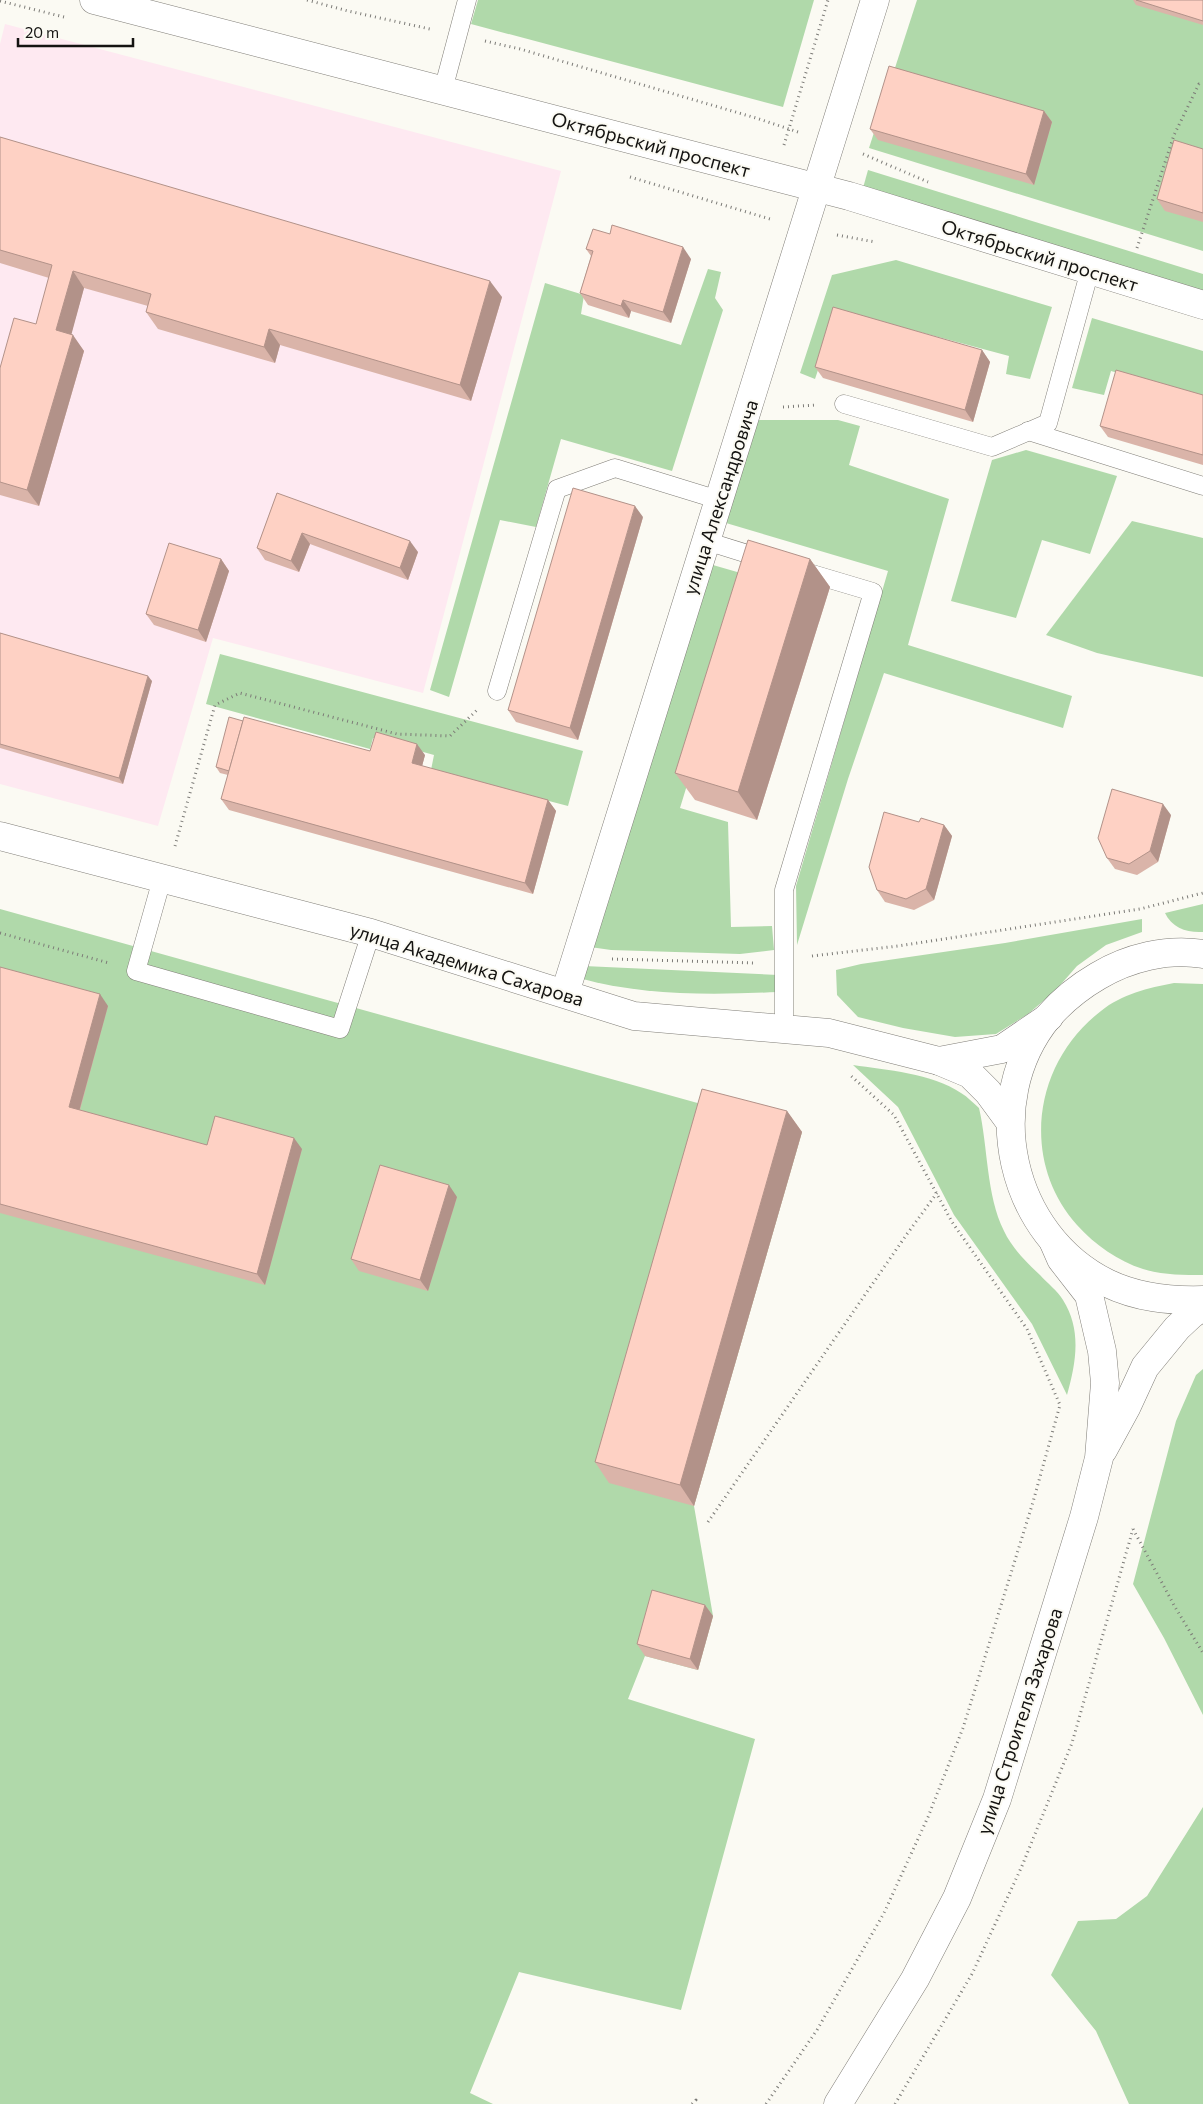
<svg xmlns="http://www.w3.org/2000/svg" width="1203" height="2104" viewBox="0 0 1203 2104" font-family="Commissioner,sans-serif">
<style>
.education{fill:#fee9f1}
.green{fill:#b0d9aa}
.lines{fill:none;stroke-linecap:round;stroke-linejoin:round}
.service-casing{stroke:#807e78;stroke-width:19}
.minor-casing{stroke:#807e78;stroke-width:29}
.tertiary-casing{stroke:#807e78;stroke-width:29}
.path{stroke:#7c7b77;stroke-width:3;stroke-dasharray:1 4;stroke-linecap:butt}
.service{stroke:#fff;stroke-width:18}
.minor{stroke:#fff;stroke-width:28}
.tertiary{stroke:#fff;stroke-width:28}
.wall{fill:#dab4a9}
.shaded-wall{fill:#b29289}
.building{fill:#fed1c4;stroke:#b29289}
.labels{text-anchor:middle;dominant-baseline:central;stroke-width:4;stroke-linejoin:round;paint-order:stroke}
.street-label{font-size:19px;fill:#141311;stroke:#fbfaf3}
</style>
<rect width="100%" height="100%" fill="#fbfaf3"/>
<polygon class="education" points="5,24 561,171 423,693 213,638 158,826 0,784 0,44"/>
<g class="green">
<polygon points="478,0 814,0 783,107 471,24"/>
<polygon points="917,0 1203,0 1203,251 869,148"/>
<polygon points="868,170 1203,274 1203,292 863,188"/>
<polygon points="896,260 1052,307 1030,379 1006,374 1009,356 838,310 815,379 800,373 832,275"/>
<polygon points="708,269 721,272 715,298 723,310 672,471 561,439 536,527 500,520 449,697 430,690 545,283 584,295 581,314 681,345"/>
<polygon points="1092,318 1203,351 1203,398 1111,371 1104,395 1072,388"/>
<polygon points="757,420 838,420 860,426 849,465 949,499 908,645 1072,696 1063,728 884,673 848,779 797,945 796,886 888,571 726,523"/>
<polygon points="1026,450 1117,476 1090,554 1042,540 1016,618 951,601 992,460"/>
<polygon points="1132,521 1203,538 1203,677 1097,653 1046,635"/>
<polygon points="706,563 751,576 680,808 728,822 731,927 772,926 774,950 740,954 611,950 590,947"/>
<polygon points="220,654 583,751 568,806 431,770 434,755 373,738 370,749 206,704"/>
<path d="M1203 904V932C1187 933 1172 928 1165 913Z"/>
<polygon points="0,909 802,1132 694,1506 713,1616 698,1670 645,1656 628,1699 755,1739 681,2010 519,1972 470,2093 493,2104 0,2104"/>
<polygon points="1142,919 1142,932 1106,945 1077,966 1055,991 1028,1014 996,1034 955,1037 903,1028 858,1017 837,995 836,970 861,964 1005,943"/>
<path d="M584 966 778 975V992C712 995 643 996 579 978Z"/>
<path d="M1174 983 1203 984V1275C1183 1275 1163 1275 1143 1269 1118 1261 1095 1245 1077 1225 1020 1161 1033 1063 1101 1011 1122 994 1148 988 1174 983Z"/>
<path d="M853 1065C886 1070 932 1073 961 1093 968 1097 973 1103 979 1108 988 1146 986 1195 1004 1231 1012 1248 1026 1262 1040 1275 1047 1283 1058 1291 1063 1300 1082 1330 1076 1363 1067 1395L1032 1324 954 1215 898 1107Z"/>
<polygon points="1203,1369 1203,1715 1164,1638 1133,1584 1176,1421 1196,1375"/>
<polygon points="1203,1807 1203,2104 1129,2104 1096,2031 1051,1975 1078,1921 1116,1919 1147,1896"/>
</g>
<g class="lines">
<defs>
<g id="service">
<polyline points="443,90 467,0"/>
<polyline points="844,404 992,447 1048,423 1090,270"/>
<polyline points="1028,431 1203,486"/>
<polyline points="706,541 767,560"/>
<polyline points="497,691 557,489 615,468 719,500"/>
<polyline points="162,879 136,971 340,1029 371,933"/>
<polyline points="784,1029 784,890 873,592 799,570"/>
</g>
<g id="minor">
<polyline points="94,0 849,196 1203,305"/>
<polyline points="0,836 371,933 634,1016 829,1033 939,1061 970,1074 988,1092 1010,1122"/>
<polyline points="565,993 875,0"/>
<polyline points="939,1061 1002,1049 1049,1017"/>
</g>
<g id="tertiary">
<path d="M1203 954C1167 948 1128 958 1098 976 1079 987 1062 1001 1048 1017 979 1102 1010 1235 1107 1283 1138 1298 1170 1301 1203 1300"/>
<polyline points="1103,1450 1127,1406 1145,1367 1177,1328 1192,1314 1203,1307"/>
<polyline points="838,2104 915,1979 957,1898 997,1799 1084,1517 1099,1458 1105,1383 1102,1351 1089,1295 1061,1259 1054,1243"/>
</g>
</defs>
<use href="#service" class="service-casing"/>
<use href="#minor" class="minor-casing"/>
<use href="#tertiary" class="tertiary-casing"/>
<g class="path">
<polyline points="307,0 348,11 430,29"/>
<polyline points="0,1 64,17"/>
<polyline points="485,41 520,49 756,118 798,132"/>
<polyline points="784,145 828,0"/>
<polyline points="863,154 928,182"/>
<polyline points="630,177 770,219"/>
<polyline points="837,235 875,242"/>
<polyline points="1137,248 1174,135 1199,84 1203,84"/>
<polyline points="783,407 816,405"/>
<polyline points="175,846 215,705 240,693 397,734 450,736 477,710"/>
<polyline points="0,933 109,963"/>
<polyline points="812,956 898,946 1140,909 1203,893"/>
<polyline points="612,959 756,963"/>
<polyline points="708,1522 907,1234 937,1193"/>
<polyline points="1133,1529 1175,1607 1203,1653"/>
<polyline points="692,2104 696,2100 695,2104"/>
<polyline points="766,2104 817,2030 884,1913 928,1817 963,1728 1033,1502 1060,1405 1027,1329 952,1222 894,1115 849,1074"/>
<polyline points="895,2104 972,1974 1022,1866 1072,1743 1133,1529"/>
</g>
<use href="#service" class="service"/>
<use href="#minor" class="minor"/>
<use href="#tertiary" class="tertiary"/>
</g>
<g class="wall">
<polygon points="1133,0 1203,0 1203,25 1136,5"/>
<polygon points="1044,111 1052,122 1034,185 878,140 870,129"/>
<polygon points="0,137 502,297 471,401 280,345 275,363 158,329 146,312 148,306 84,288 71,334 84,351 39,506 0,495 0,368 36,324 49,278 0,263"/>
<polygon points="1203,149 1203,222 1165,211 1157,199"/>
<polygon points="610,234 691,259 671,323 631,311 629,318 588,305 580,293 591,256 586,249"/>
<polygon points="982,350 990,362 973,422 823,378 815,367"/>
<polygon points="1203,395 1203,465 1108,437 1100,426"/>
<polygon points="277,493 418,552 408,580 310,544 299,572 265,560 257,548"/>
<polygon points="643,517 578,740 516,722 508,710"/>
<polygon points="221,559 229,571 206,642 154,625 146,614"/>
<polygon points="810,559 830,587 757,820 695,800 675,773"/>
<polygon points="0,633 152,681 123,784 0,748"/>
<polygon points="243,721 370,751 425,755 422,766 548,800 556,811 533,894 229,810 221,799 228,775 220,773 216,767"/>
<polygon points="1171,815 1158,862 1137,875 1115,869 1107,858"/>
<polygon points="919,822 944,825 952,836 934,900 914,910 885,902 877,890"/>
<polygon points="0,967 108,1006 80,1110 207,1145 302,1149 265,1285 0,1213"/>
<polygon points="787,1111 802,1132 694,1506 609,1483 595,1462"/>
<polygon points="457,1197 428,1291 359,1271 351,1259"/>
<polygon points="705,1605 713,1616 698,1670 645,1656 637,1644"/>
</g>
<g class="shaded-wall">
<polygon points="1044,111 1052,122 1034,185 1026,174"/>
<polygon points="683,247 691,259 671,323 663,312"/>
<polygon points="73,271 84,288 68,347 56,330"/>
<polygon points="490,281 502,297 471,401 460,385"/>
<polygon points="623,300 631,311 629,318 621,306"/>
<polygon points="269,329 280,345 275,363 264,347"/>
<polygon points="73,335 84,351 39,506 27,490"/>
<polygon points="982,350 990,362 973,422 965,410"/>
<polygon points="635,506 643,517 578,740 570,728"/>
<polygon points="302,533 310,544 299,572 291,561"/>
<polygon points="410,541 418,552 408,580 400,568"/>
<polygon points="221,559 229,571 206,642 198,630"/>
<polygon points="810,559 830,587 757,820 738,792"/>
<polygon points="148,676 152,681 123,784 119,778"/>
<polygon points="417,744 425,755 420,774 412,763"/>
<polygon points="548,800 556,811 533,894 525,883"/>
<polygon points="1163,804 1171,815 1158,862 1150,851"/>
<polygon points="944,825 952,836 934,900 926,889"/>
<polygon points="100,994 108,1006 77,1119 69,1107"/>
<polygon points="787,1111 802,1132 694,1506 680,1485"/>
<polygon points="294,1138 302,1149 265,1285 257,1274"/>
<polygon points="449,1185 457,1197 428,1291 420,1280"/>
<polygon points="705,1605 713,1616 698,1670 690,1659"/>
</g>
<g class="building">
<polygon points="1136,0 1203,0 1203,21"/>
<polygon points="889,66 1044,111 1026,174 870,129"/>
<polygon points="0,137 490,281 460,385 269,329 264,347 146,312 151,294 73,271 56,330 73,335 27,490 0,482 0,368 14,318 36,324 52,265 0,250"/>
<polygon points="1174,140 1203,149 1203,213 1157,199"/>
<polygon points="612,225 683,247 663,312 623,300 621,306 580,293 593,251 586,249 593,229 610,234"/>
<polygon points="833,307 982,350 965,410 815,367"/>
<polygon points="1116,370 1203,395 1203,455 1100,426"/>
<polygon points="573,488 635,506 570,728 508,710"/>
<polygon points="277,493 410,541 400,568 302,533 291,561 257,548"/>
<polygon points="748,540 810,559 738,792 675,773"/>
<polygon points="169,543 221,559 198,630 146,614"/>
<polygon points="0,633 148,676 119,778 0,744"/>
<polygon points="229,717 243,721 229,771 216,767"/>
<polygon points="244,717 370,751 376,732 417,744 412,763 548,800 525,883 221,799"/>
<polygon points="1112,789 1163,804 1150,851 1129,864 1107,858 1098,838"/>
<polygon points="884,812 919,822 921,818 944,825 926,889 906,899 877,890 869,867"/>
<polygon points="0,967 100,994 69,1107 207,1145 215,1116 294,1138 257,1274 0,1204"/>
<polygon points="702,1089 787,1111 680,1485 595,1462"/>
<polygon points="380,1165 449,1185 420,1280 351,1259"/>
<polygon points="652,1590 705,1605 690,1659 637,1644"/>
</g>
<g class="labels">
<g class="street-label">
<text transform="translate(651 144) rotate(15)">Октябрьский проспект</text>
<text transform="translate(1040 255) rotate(17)">Октябрьский проспект</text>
<text transform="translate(720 497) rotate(-72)">улица Александровича</text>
<text transform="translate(467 964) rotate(17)">улица Академика Сахарова</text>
<text transform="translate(1019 1721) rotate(-72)">улица Строителя Захарова</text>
</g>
</g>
<path d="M18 38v8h115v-8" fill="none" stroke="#141311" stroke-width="2.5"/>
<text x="25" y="38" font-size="15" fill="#141311" stroke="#fbfaf3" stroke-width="4" paint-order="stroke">20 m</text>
</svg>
